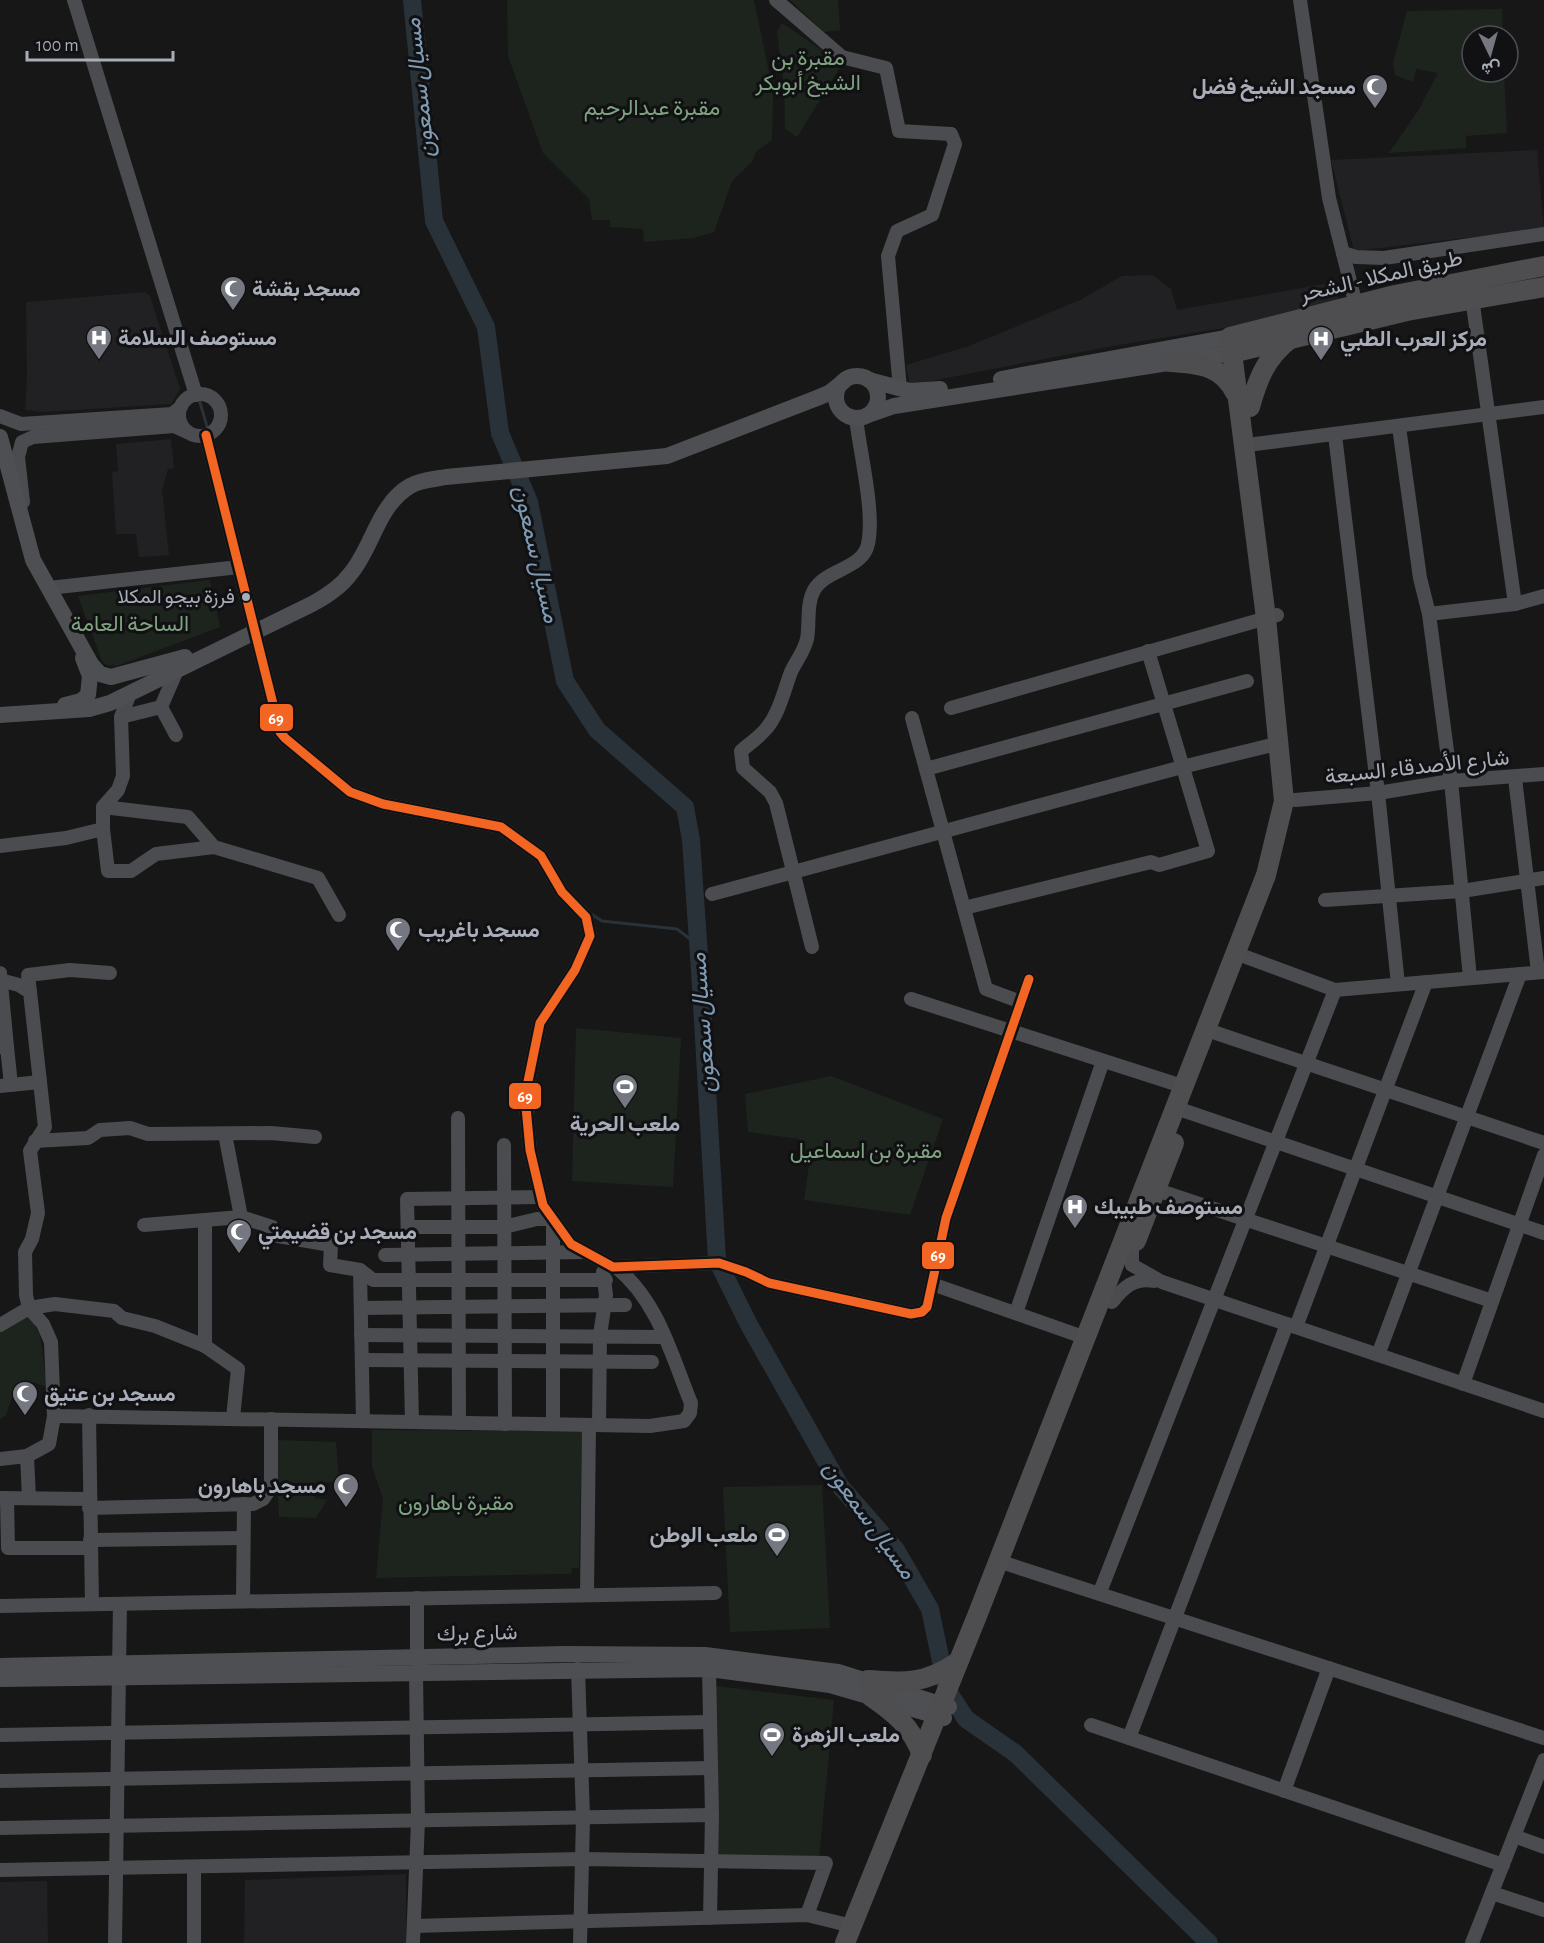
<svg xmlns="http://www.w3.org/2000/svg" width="1544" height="1943" viewBox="0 0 1544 1943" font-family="'Alegreya Sans',Vazirmatn,sans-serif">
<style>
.built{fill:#212123}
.green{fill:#1d241e}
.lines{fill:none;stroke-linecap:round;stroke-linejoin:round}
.stream{stroke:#2a3239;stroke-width:3}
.river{stroke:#2a3239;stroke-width:18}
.minor{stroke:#4b4c50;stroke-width:14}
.major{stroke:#4d4f52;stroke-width:16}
.highway{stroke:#4e4e51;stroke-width:20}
.bus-1-casing{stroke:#111113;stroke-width:14}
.bus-1{stroke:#f26522;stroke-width:9}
.bus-dot{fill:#a8adb8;stroke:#111113;stroke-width:2}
.labels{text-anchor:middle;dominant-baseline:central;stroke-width:6;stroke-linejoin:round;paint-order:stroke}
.bus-label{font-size:20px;fill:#a8adb8;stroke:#111113;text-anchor:end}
.park-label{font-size:22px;fill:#7fa381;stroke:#111113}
.poi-label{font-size:22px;font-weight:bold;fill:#a8adb8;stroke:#111113;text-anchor:start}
.street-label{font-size:22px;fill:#a8adb8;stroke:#111113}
.water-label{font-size:24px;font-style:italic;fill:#7f9bb3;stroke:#111113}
.line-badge{stroke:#111113;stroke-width:2}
.badge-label{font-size:16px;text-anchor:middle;font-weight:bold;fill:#fff}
</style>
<rect width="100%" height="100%" fill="#171717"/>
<g class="built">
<polygon points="1537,150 1544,229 1354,251 1331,160"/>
<polygon points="1153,275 1171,289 1177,310 1335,282 1341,309 1118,345 910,385 906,365 969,346 1080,300 1122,276"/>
<polygon points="145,292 150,296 180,389 171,404 43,412 25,410 27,377 26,302"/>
<polygon points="171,439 174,468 168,469 162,490 169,555 139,557 136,534 116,534 112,472 118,471 116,444"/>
<polygon points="406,1874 406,1943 244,1943 245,1880"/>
<polygon points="47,1881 48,1943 0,1943 0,1882"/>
</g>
<g class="green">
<polygon points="507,0 754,0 773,92 772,140 756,152 752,162 732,181 714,232 694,238 644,242 643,229 610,227 610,220 592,220 589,199 543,153 508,56"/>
<polygon points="790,0 838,0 840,30 824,32"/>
<polygon points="1502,9 1503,36 1472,36 1472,72 1504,72 1507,133 1466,136 1466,148 1389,153 1418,111 1438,73 1416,69 1413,82 1395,75 1393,63 1407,11"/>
<polygon points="782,23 842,64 797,137 785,129 784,85 777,32"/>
<polygon points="210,580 220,627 117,666 107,665 102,661 78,596"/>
<polygon points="576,1028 681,1038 673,1187 572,1181"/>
<polygon points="831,1076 943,1119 910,1215 804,1200 810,1158 800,1154 799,1139 748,1132 745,1094"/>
<polygon points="29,1316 40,1335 47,1387 32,1382 16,1385 6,1415 0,1419 0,1327"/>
<polygon points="372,1430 582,1431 579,1568 572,1568 571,1574 558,1574 376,1578 383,1499 372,1466"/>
<polygon points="275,1440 336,1442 339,1482 316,1482 315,1498 327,1500 316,1518 279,1517"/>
<polygon points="822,1485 830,1628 730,1632 723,1487"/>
<polygon points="715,1686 834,1700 819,1859 716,1857"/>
</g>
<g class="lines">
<g class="stream">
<polyline points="199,399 208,430"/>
<polyline points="591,914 602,921 677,929 698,945"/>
<polyline points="533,1113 535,1081"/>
</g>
<polyline class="river" points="412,0 434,221 486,327 500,433 529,502 565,681 597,730 685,807 691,840 700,970 717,1260 748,1323 840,1486 896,1550 930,1609 947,1690 966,1719 1015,1753 1209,1943"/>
<g class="minor">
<polyline points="74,0 196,395"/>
<polyline points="776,0 842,57 886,68 899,131 951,134 955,144 932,215 897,231 888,256 900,389"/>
<polyline points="1300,0 1329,198 1356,305"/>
<polyline points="1343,253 1356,257 1384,258 1544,234"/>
<polyline points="1472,298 1515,604"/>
<circle cx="200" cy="415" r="21"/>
<polyline points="0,416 21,424 172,414 181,407"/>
<polyline points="1399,427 1420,578 1429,614 1451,781 1470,978"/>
<polyline points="206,435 280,732 285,738 350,792 383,804 501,827 541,856 562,892 586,917 590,936 575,970 540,1023 525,1096 530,1150 543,1205 571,1244 613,1267 719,1263 746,1272 769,1283 911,1314 922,1312 927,1307 946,1218 1029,979"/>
<polyline points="1335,435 1378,793 1398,984"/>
<polyline points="1255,444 1544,407"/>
<polyline points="23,502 18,457 22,442 33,437 174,426 187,432"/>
<polyline points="49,588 239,567"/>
<polyline points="1429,614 1515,604 1544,596"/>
<polyline points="951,708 1277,615"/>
<polyline points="121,717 161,707"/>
<polyline points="912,718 986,989 1021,1002"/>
<polyline points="176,735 161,707 177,670"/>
<polyline points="926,769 1247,681"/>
<polyline points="1515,778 1538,972"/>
<polyline points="1295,800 1378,793 1451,781 1544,774"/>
<polyline points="103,807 188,817 214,847 318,878 339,915"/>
<polyline points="103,829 108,871 131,871 156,854 214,847"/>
<polyline points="0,846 66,838 103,829 103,807 118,790 123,776 121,717 130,693"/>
<polyline points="712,894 1182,767 1280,743"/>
<polyline points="1325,900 1462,891 1544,878"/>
<polyline points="964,908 1151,862 1159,865 1208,851 1148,651"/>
<path d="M812 947 776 803 770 792 743 768 741 751C749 744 758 738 765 730 779 715 784 690 791 672 796 661 804 652 807 639 810 623 806 605 814 590 826 569 863 569 868 544 875 512 860 453 856 418"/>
<polyline points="1246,957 1335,990 1544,972"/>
<polyline points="0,973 7,1047"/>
<polyline points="0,980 19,985 30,992 45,1127 30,1151 38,1213 32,1239 25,1252 26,1295 29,1308 43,1324 51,1342 54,1416 49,1444 27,1456 0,1459"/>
<polyline points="30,992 28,975 70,970 110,973"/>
<polyline points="911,999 1182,1086"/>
<polyline points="1216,1033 1544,1143"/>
<polyline points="0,1047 7,1047 11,1085"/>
<polyline points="0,1086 40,1082"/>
<polyline points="1185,1111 1544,1233"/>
<polyline points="458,1118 459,1423"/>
<polyline points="35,1141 88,1138 100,1130 130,1128 148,1134 271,1133 315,1137"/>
<polyline points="504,1145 505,1424"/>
<polyline points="1157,1190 1492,1301"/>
<polyline points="241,1217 272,1227 278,1236 331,1245 330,1265 360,1270 373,1280 606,1280"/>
<polyline points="205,1221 205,1346 238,1369 233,1418"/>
<polyline points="144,1225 241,1217 225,1134"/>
<polyline points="408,1227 504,1227 537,1219 553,1219 553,1424"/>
<polyline points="1132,1251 1132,1265 1162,1282 1544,1411"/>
<polyline points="385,1255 584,1252"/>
<polyline points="360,1270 363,1421"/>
<polyline points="932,1284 1086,1338"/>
<path d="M1112 1302C1123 1288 1134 1277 1154 1281"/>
<polyline points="361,1308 625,1305"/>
<polyline points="1016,1313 1103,1061"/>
<polyline points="0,1325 29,1308 55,1304 114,1311 122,1318 155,1326 205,1346"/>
<polyline points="1296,1327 1426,982"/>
<polyline points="361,1335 664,1337"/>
<polyline points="1378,1355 1520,974"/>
<polyline points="362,1360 652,1362"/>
<polyline points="1463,1384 1544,1155"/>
<polyline points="89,1415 92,1604"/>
<path d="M54 1416 650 1426 684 1421 690 1413 691 1403C671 1354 658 1301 616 1267"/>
<polyline points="412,1422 407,1199 541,1197"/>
<polyline points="599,1425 600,1335 606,1295 603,1272"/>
<polyline points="27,1456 29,1498"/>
<polyline points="0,1498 89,1499"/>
<polyline points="7,1498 8,1548 90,1548"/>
<polyline points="89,1508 253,1504 263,1499 271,1487 271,1419"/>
<polyline points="90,1540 243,1538"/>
<polyline points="998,1561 1544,1738"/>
<polyline points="1100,1592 1335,990"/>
<polyline points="587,1595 589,1425"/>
<polyline points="243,1601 244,1504"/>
<polyline points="0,1606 715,1593"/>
<polyline points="417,1657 417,1598"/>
<polyline points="578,1669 583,1818 580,1943"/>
<polyline points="709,1669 712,1815 710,1918"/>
<polyline points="1091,1725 1503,1865"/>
<polyline points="0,1735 710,1722"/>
<polyline points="1129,1738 1287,1324"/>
<polyline points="0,1781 711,1768"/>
<polyline points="1284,1791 1329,1668"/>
<polyline points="0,1828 712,1815"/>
<polyline points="1514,1836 1544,1847"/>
<polyline points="0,1870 583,1859 826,1863 807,1915"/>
<polyline points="1492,1893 1544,1910"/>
<polyline points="414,1926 807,1915 852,1926"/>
<polyline points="115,1943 120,1604"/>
<polyline points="194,1943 194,1867"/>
<polyline points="413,1943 418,1821 416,1671"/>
<polyline points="1472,1943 1544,1760"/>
</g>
<g class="major">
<circle cx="857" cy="397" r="21"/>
<polyline points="1001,379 1230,337"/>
<polyline points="869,380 910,391 940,389"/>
<polyline points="868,415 894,406 1232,353"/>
<polyline points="0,437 33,560 91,664 100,674 111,677 185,657"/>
<polyline points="65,705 81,701 88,695 90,676 83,658"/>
<path d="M0 715 89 709 110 703 312 604C327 596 341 587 351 573 373 546 378 505 410 486 420 480 435 479 446 477L667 456 817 398 829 393 843 382"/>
<polyline points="0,1666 565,1654 705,1655 838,1672 949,1707"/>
<polyline points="0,1679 709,1669 830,1685 944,1718"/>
</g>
<g class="highway">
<polyline points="1232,353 1407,311 1544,287"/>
<path d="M1170 362C1199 364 1222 365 1236 394"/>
<path d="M1250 407C1258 378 1266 358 1290 339"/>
<polyline points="1136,1241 1174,1143"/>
<path d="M868 1680C904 1683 925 1684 956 1663"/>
<path d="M870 1696C895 1713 911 1726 922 1755"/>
<polyline points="845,1943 977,1616 1266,875 1284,801 1266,618 1230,337 1395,295 1544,266"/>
</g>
<defs>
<polyline id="bus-1" points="206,435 280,732 285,738 350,792 383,804 501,827 541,856 562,892 586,917 590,936 575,970 540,1023 525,1096 530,1150 543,1205 571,1244 613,1267 719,1263 746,1272 769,1283 911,1314 922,1312 927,1307 946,1218 1029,979"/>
</defs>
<use href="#bus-1" class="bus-1-casing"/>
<use href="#bus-1" class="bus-1"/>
</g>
<defs>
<symbol id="mosque-pin" viewBox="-11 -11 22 30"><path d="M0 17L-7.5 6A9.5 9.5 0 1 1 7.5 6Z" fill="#757880" stroke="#111113"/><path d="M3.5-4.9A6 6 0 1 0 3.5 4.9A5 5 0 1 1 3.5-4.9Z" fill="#fff"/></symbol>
<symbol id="hospital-pin" viewBox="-11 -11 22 30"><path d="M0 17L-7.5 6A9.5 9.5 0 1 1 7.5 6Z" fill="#757880" stroke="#111113"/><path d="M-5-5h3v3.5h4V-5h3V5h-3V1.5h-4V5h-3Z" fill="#fff"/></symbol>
<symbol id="stadium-pin" viewBox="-11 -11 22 30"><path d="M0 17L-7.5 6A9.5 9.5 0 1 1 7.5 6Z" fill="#757880" stroke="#111113"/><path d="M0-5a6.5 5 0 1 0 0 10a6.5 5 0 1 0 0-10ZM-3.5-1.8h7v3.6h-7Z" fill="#fff"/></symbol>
</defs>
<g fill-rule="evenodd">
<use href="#mosque-pin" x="1360" y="72" width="30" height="40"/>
<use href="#mosque-pin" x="218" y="274" width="30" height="40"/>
<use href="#hospital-pin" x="84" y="323" width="30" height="40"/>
<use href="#hospital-pin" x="1306" y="324" width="30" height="40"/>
<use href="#mosque-pin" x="383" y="915" width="30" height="40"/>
<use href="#stadium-pin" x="610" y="1072" width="30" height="40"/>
<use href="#hospital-pin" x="1060" y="1192" width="30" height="40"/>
<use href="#mosque-pin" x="224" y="1217" width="30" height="40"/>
<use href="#mosque-pin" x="10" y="1379" width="30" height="40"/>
<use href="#mosque-pin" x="331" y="1471" width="30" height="40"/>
<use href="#stadium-pin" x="762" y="1520" width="30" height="40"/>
<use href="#stadium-pin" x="757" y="1720" width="30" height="40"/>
</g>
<circle class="bus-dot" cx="246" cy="597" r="5"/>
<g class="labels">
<g class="bus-label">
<text x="235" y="597">فرزة بيجو المكلا</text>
</g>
<g class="park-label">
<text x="808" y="58">مقبرة بن<tspan x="808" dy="25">الشيخ أبوبكر</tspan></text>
<text x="652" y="108">مقبرة عبدالرحيم</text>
<text x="130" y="624">الساحة العامة</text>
<text x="866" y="1151">مقبرة بن اسماعيل</text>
<text x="456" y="1503">مقبرة باهارون</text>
</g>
<g class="poi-label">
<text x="1356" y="87" text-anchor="end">مسجد الشيخ فضل</text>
<text x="252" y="289">مسجد بقشة</text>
<text x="118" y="338">مستوصف السلامة</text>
<text x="1340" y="339">مركز العرب الطبي</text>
<text x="418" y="930">مسجد باغريب</text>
<text x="625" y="1124" text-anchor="middle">ملعب الحرية</text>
<text x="1094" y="1207">مستوصف طبيبك</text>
<text x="258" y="1232">مسجد بن قضيمتي</text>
<text x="44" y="1394">مسجد بن عتيق</text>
<text x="326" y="1486" text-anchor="end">مسجد باهارون</text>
<text x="758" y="1535" text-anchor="end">ملعب الوطن</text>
<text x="792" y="1735">ملعب الزهرة</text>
</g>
<g class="street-label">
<text transform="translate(1381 276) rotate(-13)">طريق المكلا - الشحر</text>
<text transform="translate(1417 767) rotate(-6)">شارع الأصدقاء السبعة</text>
<text transform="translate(477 1633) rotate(-1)">شارع برك</text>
</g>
<g class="water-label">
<text transform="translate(420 88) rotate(-96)">مسيال سمعون</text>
<text transform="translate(536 554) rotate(77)">مسيال سمعون</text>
<text transform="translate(703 1023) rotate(-94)">مسيال سمعون</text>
<text transform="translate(869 1520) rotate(54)">مسيال سمعون</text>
</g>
</g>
<g class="line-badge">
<rect x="259" y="703" width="35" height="29" rx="6" fill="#f26522"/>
<rect x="508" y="1082" width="34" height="28" rx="6" fill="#f26522"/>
<rect x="921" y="1241" width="34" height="29" rx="6" fill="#f26522"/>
</g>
<g class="badge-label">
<text x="276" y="724">69</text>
<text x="525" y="1102">69</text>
<text x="938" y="1261">69</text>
</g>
<g transform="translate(1490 54) rotate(175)"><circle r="28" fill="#111113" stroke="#4d4f55" stroke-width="1.5"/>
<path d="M0-4.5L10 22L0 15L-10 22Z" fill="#757880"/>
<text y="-9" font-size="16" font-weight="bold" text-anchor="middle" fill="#a8adb8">ش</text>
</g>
<path d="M27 51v9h146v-9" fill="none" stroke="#a8adb8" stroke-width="3"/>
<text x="36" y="51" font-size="18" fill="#a8adb8" stroke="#111113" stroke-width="4.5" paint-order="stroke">100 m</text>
</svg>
